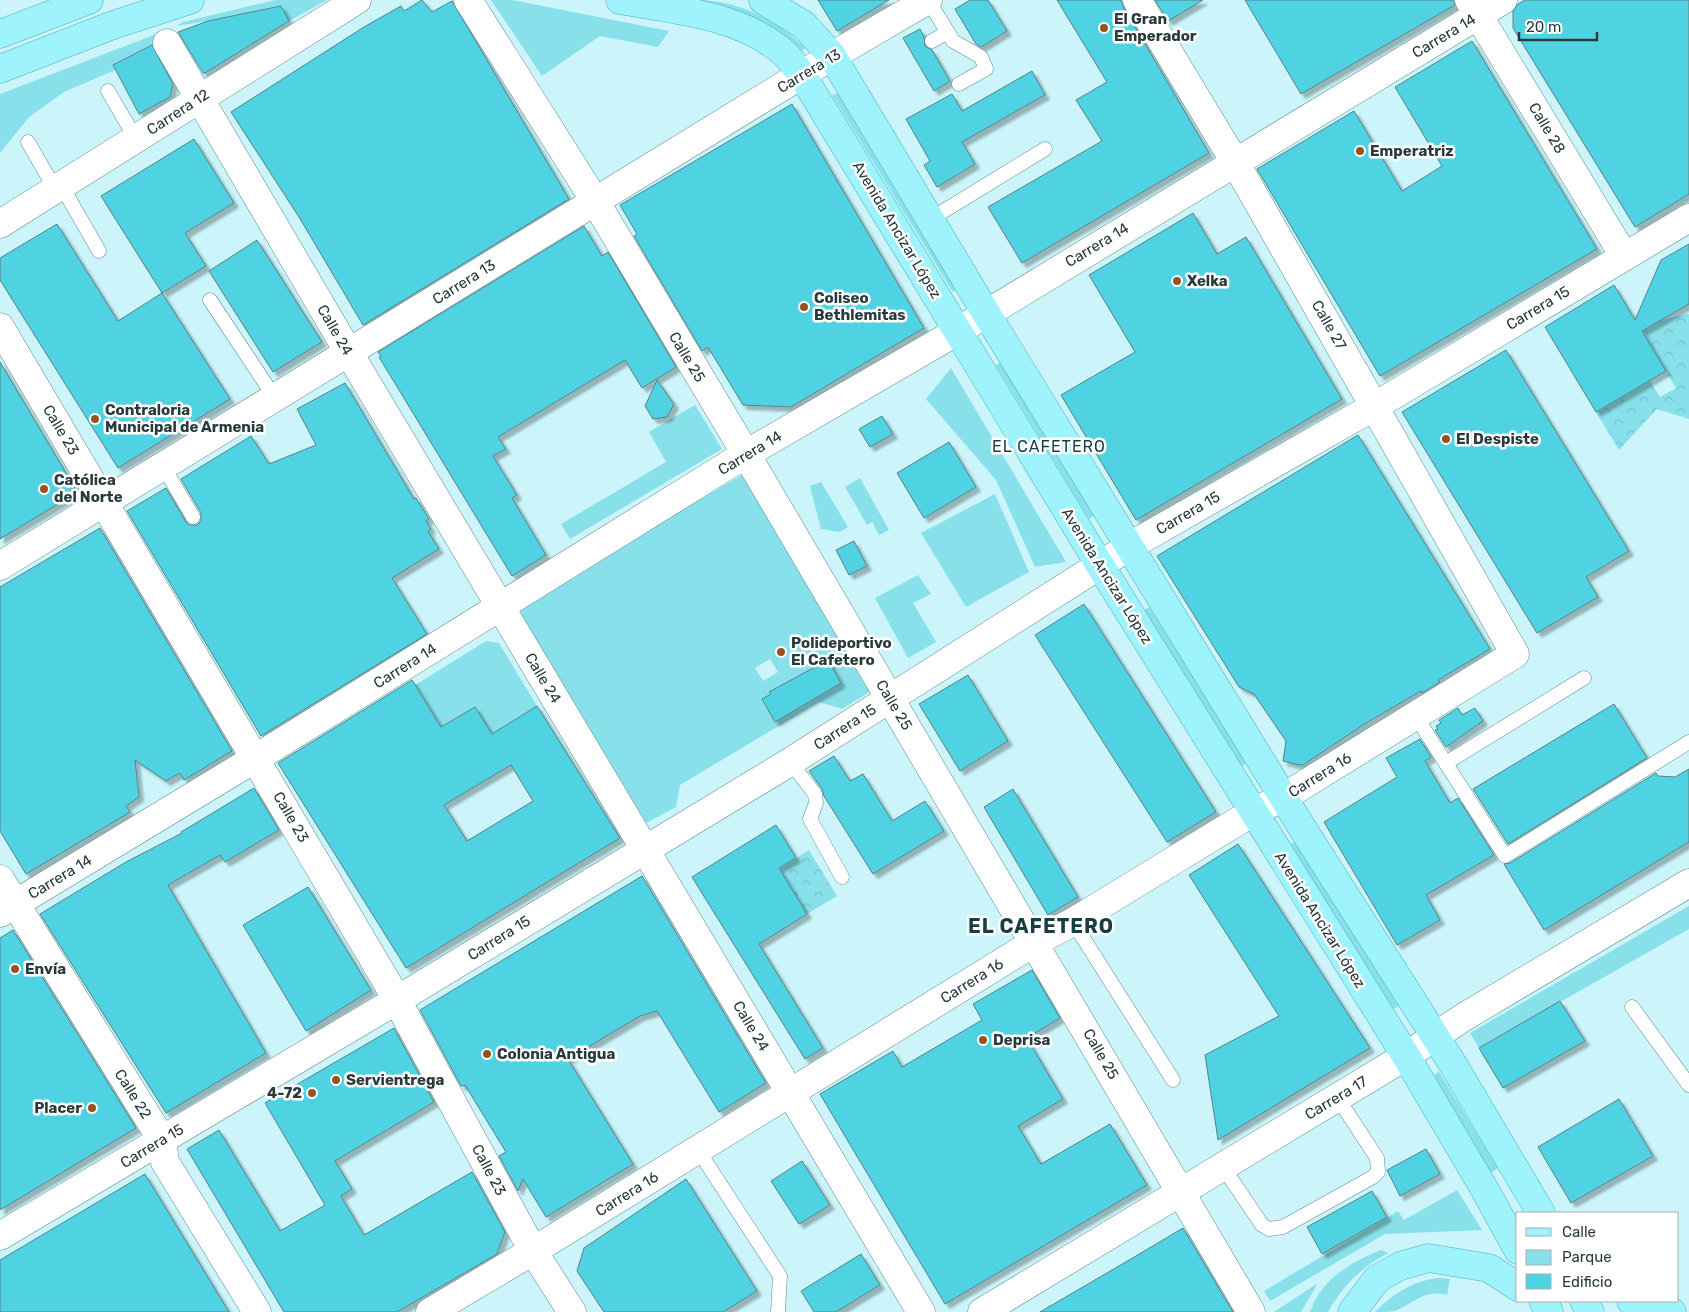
<svg xmlns="http://www.w3.org/2000/svg" width="1689" height="1312" viewBox="0 0 1689 1312" font-family="Rubik,sans-serif">
<style>
.green{fill:#88e0ea;fill-rule:evenodd}
.forest{fill:url(#forest-crowns)}
.building{fill:#4fd3e2;stroke:#598085;fill-rule:evenodd;filter:url(#shadow)}
.lines{fill:none;stroke-linecap:round;stroke-linejoin:round}
.service-casing{stroke:#628a8e;stroke-width:15}
.minor-casing{stroke:#628a8e;stroke-width:29}
.tertiary-casing{stroke:#628a8e;stroke-width:29}
.primary-casing{stroke:#4badb8;stroke-width:29}
.service{stroke:#fff;stroke-width:14}
.minor{stroke:#fff;stroke-width:28}
.tertiary{stroke:#fff;stroke-width:28}
.primary{stroke:#9ef3fc;stroke-width:28}
.poi-dot{fill:#94531f;stroke:#fff;stroke-width:2}
.labels{text-anchor:middle;dominant-baseline:central;stroke-width:5;stroke-linejoin:round;paint-order:stroke}
.poi-label{font-size:15px;font-weight:bold;fill:#293a3c;stroke:#fff;text-anchor:start}
.street-label{font-size:15px;fill:#293a3c;stroke:#fff}
.neighbourhood-label{font-size:16px;letter-spacing:1px;fill:#173e42;stroke:#fff}
.district-label{font-size:20px;font-weight:bold;letter-spacing:1px;fill:#173e42;stroke:#fff}
</style>
<defs>
<pattern id="forest-crowns" width="20" height="18" patternUnits="userSpaceOnUse" patternTransform="scale(1.25)"><rect width="20" height="18" fill="#88e0ea"/><path d="M2 6a3 3 0 1 1 6 0M12 15a3 3 0 1 1 6 0" fill="none" stroke="#75c1ca"/></pattern>
<filter id="shadow"><feDropShadow dx="4.5" dy="4.5" stdDeviation="1" flood-color="#0004"/></filter>
</defs>
<rect width="100%" height="100%" fill="#cbf5fa"/>
<g class="green">
<polygon points="275,0 327,0 289,21 280,6 239,16 176,26 183,22"/>
<polygon points="491,0 512,0 669,31 658,47 600,36 542,76"/>
<path d="M696 0C736 0 778 19 805 48L802 51C772 21 736 10 696 0Z"/>
<polygon points="167,30 159,44 153,44 113,65 115,70 64,92 29,117 0,153 0,94"/>
<polygon points="837,93 958,289 953,292 832,95"/>
<polygon points="1001,362 1095,515 1089,519 996,365"/>
<polygon points="951,368 1066,562 1035,567 996,480 926,399"/>
<polygon points="695,405 722,449 570,539 561,524 666,462 649,432"/>
<path d="M742 475 871 691 842 709 819 702 680 785 676 807 646 823 517 607ZM770 659 778 672 763 681 755 668ZM828 660 841 683 775 722 762 699Z"/>
<polygon points="860,478 889,530 879,535 872,522 867,525 845,487"/>
<polygon points="821,482 848,527 840,532 821,529 810,486"/>
<polygon points="995,494 1029,572 966,607 921,533"/>
<polygon points="918,575 931,594 913,603 936,642 908,658 875,598"/>
<polygon points="1149,607 1248,762 1242,766 1143,611"/>
<polygon points="486,641 499,643 537,706 492,734 475,707 441,727 415,685"/>
<polygon points="1297,840 1399,1006 1392,1010 1291,844"/>
<polygon points="1689,906 1689,929 1479,1048 1470,1033"/>
<polygon points="1439,1072 1498,1168 1491,1173 1433,1076"/>
<polygon points="1457,1190 1482,1230 1385,1234 1270,1301 1264,1291 1398,1211 1404,1220"/>
<path d="M1381 1250 1388 1253C1362 1267 1342 1286 1328 1312H1310C1322 1278 1350 1263 1381 1250Z"/>
<path d="M1436 1278 1450 1279 1447 1295C1423 1289 1414 1304 1395 1311 1390 1312 1381 1312 1375 1312 1394 1293 1410 1283 1436 1278Z"/>
<polygon points="1318,1283 1301,1312 1274,1312"/>
</g>
<g class="forest">
<polygon points="1689,314 1689,419 1657,409 1619,450 1596,412 1650,381 1660,397 1676,388 1640,328 1650,322"/>
<polygon points="809,850 837,896 807,914 779,869"/>
</g>
<g class="building">
<polygon points="422,0 432,12 452,1 569,199 363,325 299,217 231,112 364,27 401,6 404,11"/>
<polygon points="818,0 889,0 837,31"/>
<polygon points="970,0 988,0 1007,31 981,47 976,44 955,9"/>
<polygon points="1057,0 1121,0 1124,8 1209,153 1022,263 988,207 1102,141 1076,100 1107,82"/>
<polygon points="1155,0 1203,0 1168,21"/>
<polygon points="1245,0 1453,0 1455,5 1301,94"/>
<polygon points="1525,0 1689,0 1689,194 1635,227 1513,28 1513,11 1518,4"/>
<polygon points="281,6 289,21 205,73 203,73 178,32 208,21"/>
<polygon points="920,29 924,37 925,46 932,50 950,81 934,91 903,38"/>
<polygon points="1472,41 1597,249 1380,376 1257,169 1354,111 1402,191 1442,166 1395,87"/>
<polygon points="152,45 173,84 170,97 139,114 113,65"/>
<polygon points="1032,71 1045,95 962,142 975,164 937,187 924,165 930,161 906,119 952,94 962,111"/>
<polygon points="792,104 924,328 791,407 743,405 708,347 702,351 634,236 637,234 620,205"/>
<polygon points="194,139 234,203 185,233 206,266 162,293 230,399 118,468 0,280 0,258 57,224 118,321 162,293 101,196"/>
<polygon points="1193,213 1217,254 1246,237 1342,399 1136,520 1061,395 1135,352 1089,275"/>
<polygon points="584,226 602,256 608,252 676,367 642,388 625,360 498,437 506,449 493,456 517,495 512,498 546,555 512,576 379,357 381,356 378,352"/>
<polygon points="257,240 322,342 273,372 209,271"/>
<polygon points="1689,244 1689,304 1642,331 1666,371 1596,412 1545,327 1614,285 1635,320 1661,260"/>
<polygon points="1506,350 1629,551 1586,577 1598,597 1537,633 1402,412"/>
<polygon points="0,362 75,488 71,490 73,495 0,539"/>
<polygon points="657,380 674,404 667,417 653,419 645,406"/>
<polygon points="345,383 414,499 416,498 429,519 426,521 431,529 428,531 439,549 392,578 427,634 261,736 127,511 166,488 186,522 189,525 197,525 201,521 201,513 181,479 251,436 269,464 316,445 297,409"/>
<polygon points="882,416 893,434 870,447 859,429"/>
<polygon points="1358,435 1490,649 1438,680 1440,682 1422,693 1421,691 1366,723 1303,765 1299,765 1283,761 1286,741 1254,694 1239,687 1157,556"/>
<polygon points="949,442 976,487 924,518 897,473"/>
<polygon points="100,528 232,751 184,780 180,773 166,781 135,760 139,797 126,806 130,812 26,874 0,831 0,587"/>
<polygon points="854,541 867,566 849,575 836,550"/>
<polygon points="1084,604 1216,812 1167,842 1035,635"/>
<polygon points="828,660 841,683 775,722 762,699 771,694 769,692"/>
<polygon points="968,675 1008,741 960,771 919,704"/>
<path d="M412 680 441 727 475 707 492 734 537 706 620 838 406 968 278 763ZM511 765 533 801 467 841 444 805Z"/>
<polygon points="1614,704 1647,758 1508,844 1473,789"/>
<polygon points="1458,708 1462,715 1475,708 1483,721 1446,747 1435,730 1438,729 1436,726 1441,723 1439,720"/>
<polygon points="1420,739 1431,757 1425,761 1450,803 1458,798 1494,855 1426,895 1440,920 1397,945 1324,822 1397,777 1386,758"/>
<polygon points="834,756 850,781 863,774 892,821 925,801 944,831 873,874 824,796 822,789 809,771"/>
<polygon points="1689,769 1689,842 1544,930 1504,864 1510,863 1656,773 1658,776 1675,777"/>
<polygon points="254,788 279,830 225,862 220,855 168,885 266,1053 166,1113 40,914 126,862 182,833 181,832"/>
<polygon points="1013,789 1078,897 1048,915 984,807"/>
<polygon points="776,825 796,858 779,868 807,914 759,944 823,1048 805,1059 692,877"/>
<polygon points="1238,844 1370,1048 1218,1140 1205,1055 1279,1016 1189,875"/>
<polygon points="642,876 766,1083 719,1112 657,1011 640,1016 568,1059 633,1164 546,1217 523,1179 518,1191 499,1156 506,1152 465,1085 461,1086 420,1010"/>
<polygon points="308,887 371,990 306,1031 243,925"/>
<polygon points="13,930 136,1128 0,1210 0,938"/>
<polygon points="1032,970 1060,1018 1027,1038 1063,1099 1018,1126 1041,1164 1110,1124 1147,1185 945,1304 820,1094 893,1051 902,1067 982,1020 973,1004"/>
<polygon points="1560,1001 1585,1041 1503,1088 1479,1048"/>
<polygon points="394,1028 434,1102 335,1161 352,1189 341,1196 364,1235 472,1172 505,1232 497,1254 397,1312 284,1312 187,1149 219,1130 280,1231 325,1205 265,1103"/>
<polygon points="1619,1099 1653,1156 1571,1203 1538,1147"/>
<polygon points="1426,1149 1440,1174 1400,1196 1387,1170"/>
<polygon points="802,1161 830,1205 799,1224 771,1181"/>
<polygon points="145,1174 229,1312 0,1312 0,1260"/>
<polygon points="686,1179 757,1291 723,1312 604,1312 577,1271 584,1248"/>
<polygon points="1372,1191 1387,1217 1322,1254 1307,1227"/>
<polygon points="1183,1228 1233,1312 1040,1312 1136,1256"/>
<polygon points="861,1254 880,1285 836,1312 814,1312 801,1291"/>
</g>
<g class="lines">
<defs>
<g id="service">
<polyline points="928,0 953,41 981,57 986,69 959,84"/>
<polyline points="932,41 948,32"/>
<polyline points="108,91 136,139"/>
<polyline points="28,142 55,189"/>
<polyline points="61,185 99,251"/>
<polyline points="929,220 1045,149"/>
<polyline points="210,300 275,398"/>
<polyline points="163,466 193,517"/>
<polyline points="1415,715 1505,856 1689,742"/>
<polyline points="790,762 815,794 816,803 810,819 842,877"/>
<polyline points="1446,763 1584,678"/>
<polyline points="1073,922 1173,1080"/>
<polyline points="1632,1007 1689,1085"/>
<polyline points="698,1150 780,1276 778,1312"/>
<polyline points="1223,1167 1262,1225 1269,1229 1283,1227 1373,1177 1378,1172 1377,1158 1337,1097"/>
</g>
<g id="minor">
<polyline points="468,0 595,201 746,454 1251,1312"/>
<polyline points="1469,0 1624,256"/>
<polyline points="167,43 349,353 921,1312"/>
<polyline points="0,224 357,0"/>
<polyline points="0,327 388,984 533,1251 572,1312"/>
<polyline points="1130,546 1375,406 1689,218"/>
<polyline points="0,566 832,56 928,0"/>
<polyline points="0,879 162,1140 165,1162 257,1312"/>
<polyline points="0,913 256,758 746,454 958,331"/>
<polyline points="430,1312 533,1251 1035,942 1073,922 1253,812 1284,797 1515,654 1235,162 1137,0"/>
<polyline points="982,1312 1406,1056"/>
</g>
<g id="tertiary">
<polyline points="958,331 1503,0"/>
<polyline points="1406,1056 1464,1017 1689,883"/>
<polyline points="0,1236 397,1000 790,762 1130,546"/>
</g>
<g id="primary">
<path d="M620 0C674 10 735 14 779 49 788 55 795 66 802 75L1101 567 1406 1056 1485 1190 1518 1250"/>
<polyline points="763,0 804,25 832,56 986,313 1301,826 1454,1066 1541,1213"/>
<polyline points="0,34 89,0"/>
<polyline points="0,69 113,25 190,0"/>
<polyline points="1543,1301 1549,1312"/>
<polyline points="1584,1301 1590,1312"/>
<polyline points="1631,1301 1672,1312"/>
<polyline points="1352,1312 1377,1279 1400,1266 1428,1258 1489,1268 1518,1287"/>
</g>
</defs>
<use href="#service" class="service-casing"/>
<use href="#minor" class="minor-casing"/>
<use href="#tertiary" class="tertiary-casing"/>
<use href="#primary" class="primary-casing"/>
<use href="#service" class="service"/>
<use href="#minor" class="minor"/>
<use href="#tertiary" class="tertiary"/>
<use href="#primary" class="primary"/>
</g>
<g class="poi-dot">
<circle cx="1104" cy="28" r="5"/>
<circle cx="1360" cy="151" r="5"/>
<circle cx="1177" cy="281" r="5"/>
<circle cx="804" cy="307" r="5"/>
<circle cx="95" cy="419" r="5"/>
<circle cx="1446" cy="439" r="5"/>
<circle cx="44" cy="489" r="5"/>
<circle cx="781" cy="652" r="5"/>
<circle cx="15" cy="969" r="5"/>
<circle cx="983" cy="1040" r="5"/>
<circle cx="487" cy="1054" r="5"/>
<circle cx="336" cy="1080" r="5"/>
<circle cx="312" cy="1093" r="5"/>
<circle cx="92" cy="1108" r="5"/>
</g>
<g class="labels">
<g class="poi-label">
<text x="1114" y="19">El Gran<tspan x="1114" dy="17">Emperador</tspan></text>
<text x="1370" y="151">Emperatriz</text>
<text x="1187" y="281">Xelka</text>
<text x="814" y="298">Coliseo<tspan x="814" dy="17">Bethlemitas</tspan></text>
<text x="105" y="410">Contraloria<tspan x="105" dy="17">Municipal de Armenia</tspan></text>
<text x="1456" y="439">El Despiste</text>
<text x="54" y="480">Católica<tspan x="54" dy="17">del Norte</tspan></text>
<text x="791" y="643">Polideportivo<tspan x="791" dy="17">El Cafetero</tspan></text>
<text x="25" y="969">Envía</text>
<text x="993" y="1040">Deprisa</text>
<text x="497" y="1054">Colonia Antigua</text>
<text x="346" y="1080">Servientrega</text>
<text x="302" y="1093" text-anchor="end">4-72</text>
<text x="82" y="1108" text-anchor="end">Placer</text>
</g>
<g class="street-label">
<text transform="translate(1444 36) rotate(-31)">Carrera 14</text>
<text transform="translate(809 71) rotate(-31)">Carrera 13</text>
<text transform="translate(178 112) rotate(-33)">Carrera 12</text>
<text transform="translate(1547 128) rotate(59)">Calle 28</text>
<text transform="translate(897 230) rotate(59)">Avenida Ancizar López</text>
<text transform="translate(1097 245) rotate(-31)">Carrera 14</text>
<text transform="translate(464 282) rotate(-32)">Carrera 13</text>
<text transform="translate(1538 308) rotate(-31)">Carrera 15</text>
<text transform="translate(1329 325) rotate(60)">Calle 27</text>
<text transform="translate(335 330) rotate(60)">Calle 24</text>
<text transform="translate(687 357) rotate(59)">Calle 25</text>
<text transform="translate(61 430) rotate(59)">Calle 23</text>
<text transform="translate(750 453) rotate(-31)">Carrera 14</text>
<text transform="translate(1188 513) rotate(-30)">Carrera 15</text>
<text transform="translate(1107 576) rotate(58)">Avenida Ancizar López</text>
<text transform="translate(405 666) rotate(-32)">Carrera 14</text>
<text transform="translate(543 678) rotate(59)">Calle 24</text>
<text transform="translate(894 705) rotate(59)">Calle 25</text>
<text transform="translate(845 727) rotate(-33)">Carrera 15</text>
<text transform="translate(1320 775) rotate(-32)">Carrera 16</text>
<text transform="translate(291 817) rotate(60)">Calle 23</text>
<text transform="translate(60 877) rotate(-31)">Carrera 14</text>
<text transform="translate(1320 920) rotate(58)">Avenida Ancizar López</text>
<text transform="translate(499 938) rotate(-32)">Carrera 15</text>
<text transform="translate(972 981) rotate(-32)">Carrera 16</text>
<text transform="translate(751 1026) rotate(59)">Calle 24</text>
<text transform="translate(1101 1054) rotate(60)">Calle 25</text>
<text transform="translate(133 1094) rotate(58)">Calle 22</text>
<text transform="translate(1336 1098) rotate(-31)">Carrera 17</text>
<text transform="translate(152 1146) rotate(-31)">Carrera 15</text>
<text transform="translate(489 1170) rotate(62)">Calle 23</text>
<text transform="translate(627 1194) rotate(-32)">Carrera 16</text>
</g>
<g class="neighbourhood-label">
<text x="1049" y="446">EL CAFETERO</text>
</g>
<g class="district-label">
<text x="1041" y="926">EL CAFETERO</text>
</g>
</g>
<rect x="1516" y="1212" width="162" height="90" fill="#ffffff" stroke="#a9b0b1"/>
<rect x="1526" y="1228" width="25" height="8" fill="#9ef3fc" stroke="#a9b0b1"/>
<text x="1562" y="1237" font-size="15" fill="#293a3c">Calle</text>
<rect x="1526" y="1250" width="25" height="15" fill="#88e0ea" stroke="#a9b0b1"/>
<text x="1562" y="1262" font-size="15" fill="#293a3c">Parque</text>
<rect x="1526" y="1274" width="25" height="15" fill="#4fd3e2" stroke="#a9b0b1"/>
<text x="1562" y="1287" font-size="15" fill="#293a3c">Edificio</text>
<path d="M1519 32v8h78v-8" fill="none" stroke="#293a3c" stroke-width="2.5"/>
<text x="1526" y="32" font-size="15" fill="#293a3c" stroke="#ffffff" stroke-width="4" paint-order="stroke">20 m</text>
</svg>
